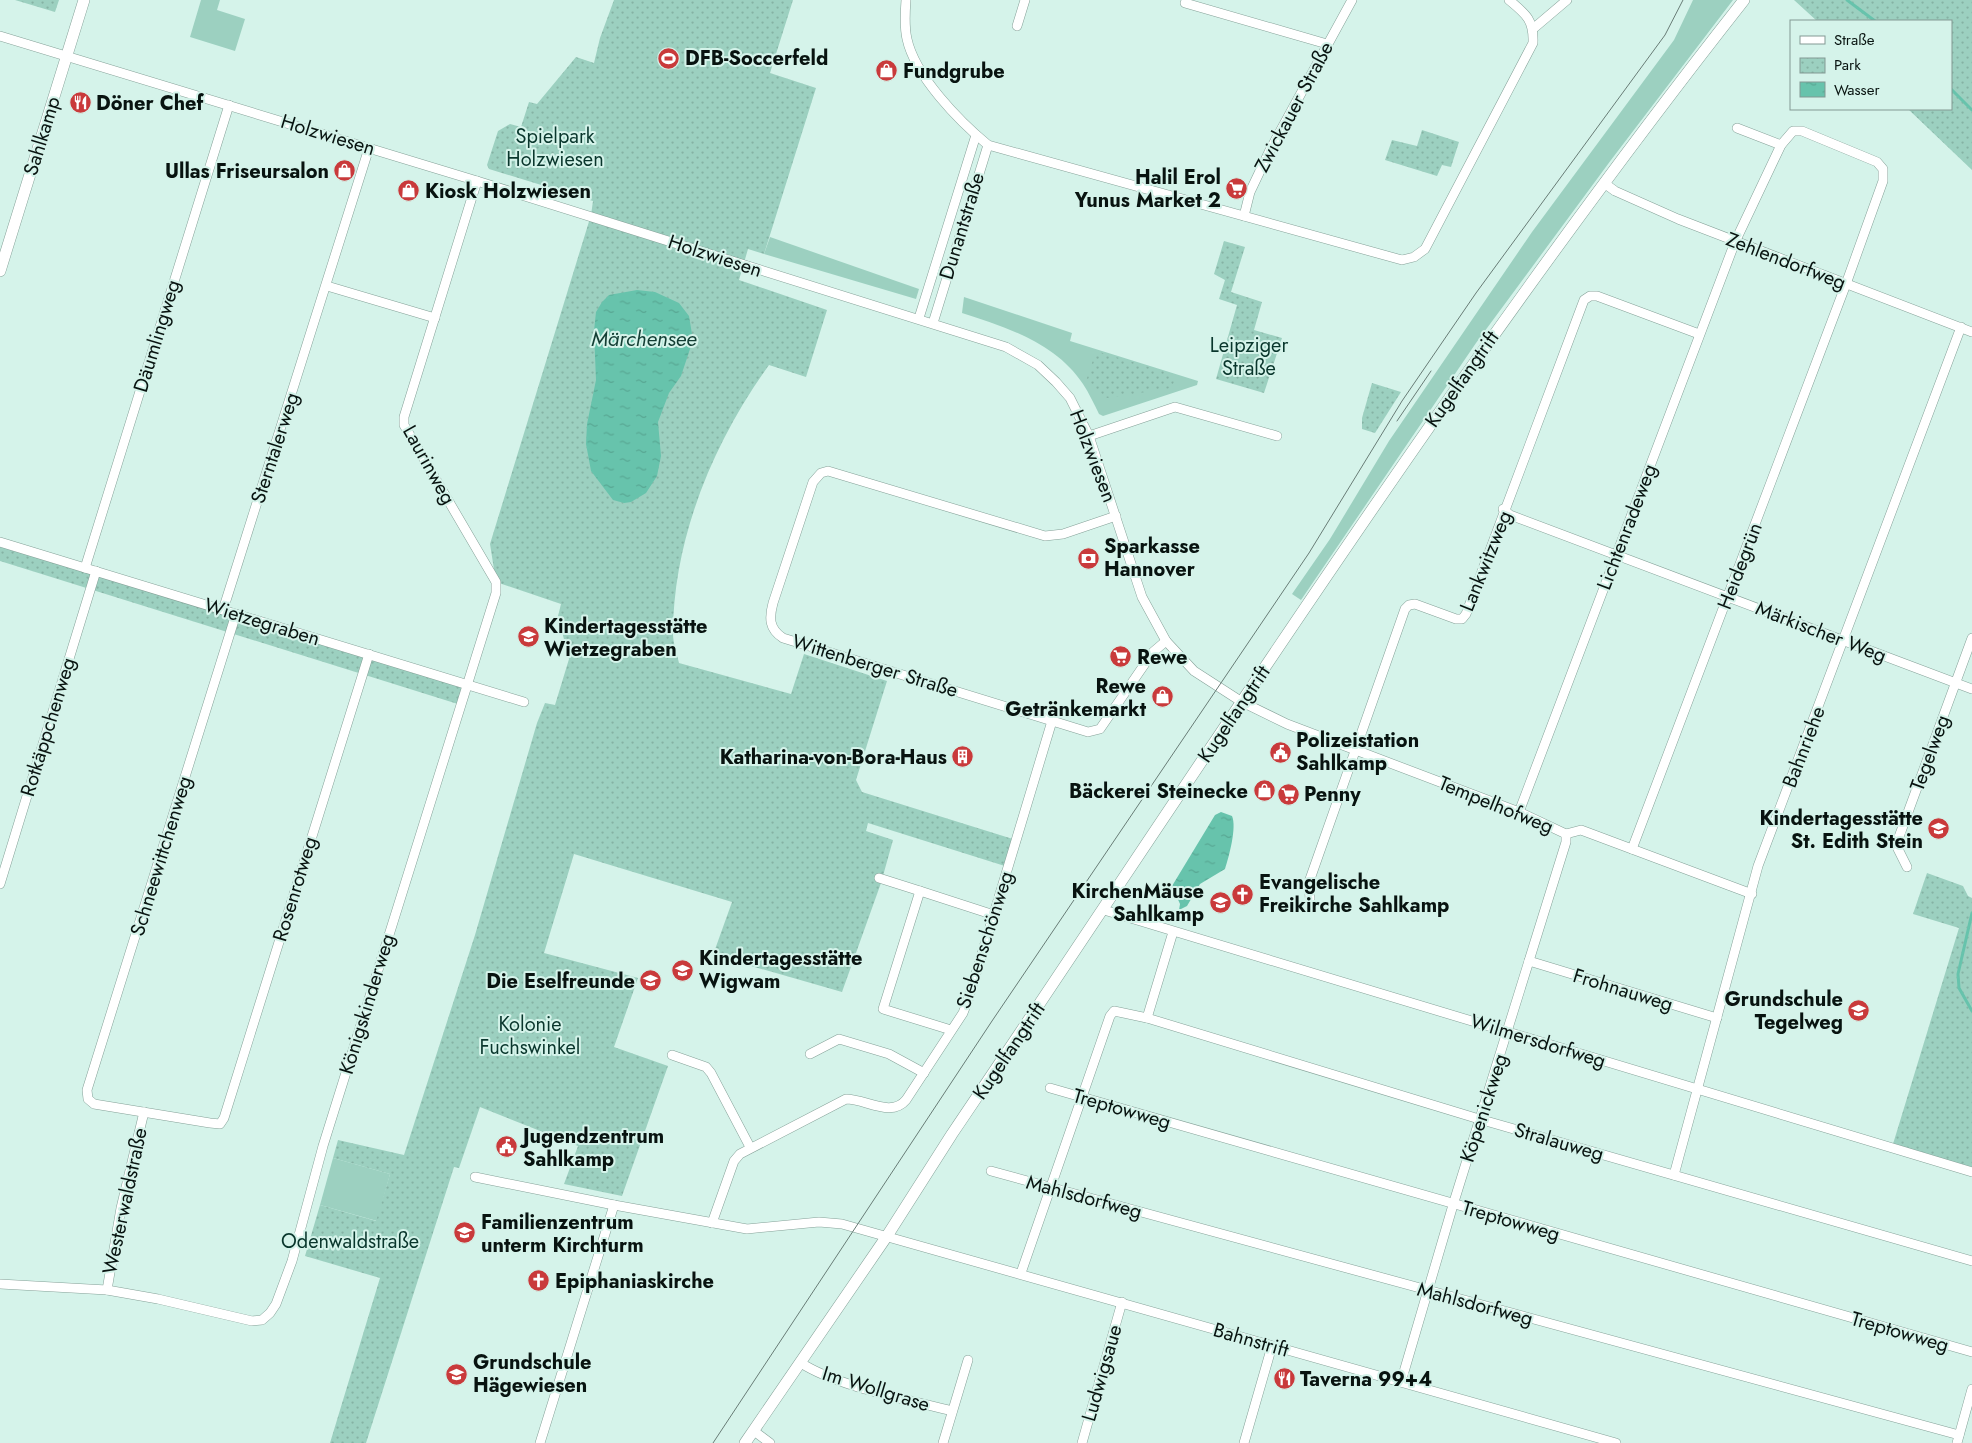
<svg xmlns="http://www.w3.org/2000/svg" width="1972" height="1443" viewBox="0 0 1972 1443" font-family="Jost,sans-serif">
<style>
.grass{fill:#9cd0c0}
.park{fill:url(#park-dots)}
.water{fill:url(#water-ripples)}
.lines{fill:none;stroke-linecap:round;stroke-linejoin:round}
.stream{stroke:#67c3ac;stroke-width:3}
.minor-casing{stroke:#85a198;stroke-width:10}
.tertiary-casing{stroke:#85a198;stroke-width:12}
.minor{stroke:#fff;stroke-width:9}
.tertiary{stroke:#fff;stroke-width:11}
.tram{stroke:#687c76;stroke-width:1}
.labels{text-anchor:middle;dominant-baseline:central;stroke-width:4;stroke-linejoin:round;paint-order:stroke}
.poi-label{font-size:20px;font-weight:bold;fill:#081310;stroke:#d5f3ea;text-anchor:start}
.street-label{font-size:20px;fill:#081310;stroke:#d5f3ea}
.park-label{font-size:20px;fill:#09362c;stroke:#d5f3ea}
.water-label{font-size:21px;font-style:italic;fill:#133e34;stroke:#d5f3ea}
</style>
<defs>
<pattern id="park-dots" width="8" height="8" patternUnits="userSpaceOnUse" patternTransform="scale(1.25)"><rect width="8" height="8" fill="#9cd0c0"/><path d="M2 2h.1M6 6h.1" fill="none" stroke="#85b2a4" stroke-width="1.8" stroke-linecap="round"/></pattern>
<pattern id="water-ripples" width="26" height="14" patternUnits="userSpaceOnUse" patternTransform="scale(1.25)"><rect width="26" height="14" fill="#67c3ac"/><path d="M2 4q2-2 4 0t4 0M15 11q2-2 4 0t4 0" fill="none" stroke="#58a793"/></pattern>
</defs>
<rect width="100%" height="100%" fill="#d5f3ea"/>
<g class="grass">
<polygon points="201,0 220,0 217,10 245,19 235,51 190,37"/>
<polygon points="1693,0 1733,0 1611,160 1476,343 1301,600 1292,594 1330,539 1389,441 1532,232 1674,40"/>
<polygon points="770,237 919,289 916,299 764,254"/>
<path d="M964 297 1072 333 1070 341 1198 381 1197 385 1103 416 1099 414C1094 404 1089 393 1083 384 1056 343 1006 327 962 313Z"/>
<polygon points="333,1158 390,1174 377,1221 320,1205"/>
</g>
<g class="park">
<polygon points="15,0 59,0 55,12"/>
<path d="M614 0H793L770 73 816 88 764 254 748 249 739 280 827 310 806 377 769 365C714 441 673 538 673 634 673 643 677 654 679 663L791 694 804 654 887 681 856 780 862 792 1016 840 1008 867 868 823 866 831 893 840 881 883 842 992 713 955 732 902 574 854 544 953 638 978 614 1047 668 1066 622 1196 564 1184 578 1146 480 1107 459 1168 454 1167 366 1443H330L380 1278 305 1256 320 1205 376 1221 390 1174 333 1158 338 1140 404 1155 475 935 537 723 545 703 555 705 569 659 558 616 561 604 496 582 490 544 591 215 593 201 489 169 487 165 498 131 510 124 521 127 529 102 537 104 576 57 594 63 600 38Z"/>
<polygon points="1794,0 1972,0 1972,170 1908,109 1951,109 1951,21 1817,21"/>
<polygon points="1422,130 1459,142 1451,167 1442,165 1437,176 1385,160 1392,140 1417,146"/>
<polygon points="1224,241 1245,247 1231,292 1262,302 1254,330 1282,338 1264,393 1216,379 1237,305 1219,299 1225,280 1214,274"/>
<polygon points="1096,351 1176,375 1172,388 1107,398 1086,381"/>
<polygon points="1372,383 1401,392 1375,433 1362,429 1362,418"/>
<polygon points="0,542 467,684 461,705 0,561"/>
<polygon points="1927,873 1963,886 1968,896 1972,898 1972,1169 1893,1144 1959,928 1913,914"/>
</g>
<g class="water">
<polygon points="637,290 655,292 679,303 689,316 693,340 681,376 669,393 658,422 661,456 657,476 646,493 631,502 624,503 613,500 591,471 586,444 587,424 596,380 594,331 596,312 602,302 609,295"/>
<path d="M1221 812 1232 816C1237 827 1229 857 1225 869L1200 884 1187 906 1179 910 1180 904 1172 886 1215 815Z"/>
</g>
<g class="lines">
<g class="stream">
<polyline points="1847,0 1875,21"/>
<polyline points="1951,89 1972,110"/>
<polyline points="1972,913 1958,974 1959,988 1972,1011"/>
</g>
<defs>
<g id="minor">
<path d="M906 0C905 13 904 26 907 39 915 76 959 121 988 145L1402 260 1414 257 1425 249 1533 43C1534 20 1526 14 1509 0"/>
<polyline points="1185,3 1327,44"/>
<polyline points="1017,26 1025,0"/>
<polyline points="1534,28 1567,0"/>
<polyline points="0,36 477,181 1006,347 1038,365 1056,382 1070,398 1089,436 1142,597 1166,641 1194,671 1242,702 1287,724 1519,812 1566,834"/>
<polyline points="1737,128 1781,145"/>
<polyline points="1604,183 1615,191 1678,219 1972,332"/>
<polyline points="1244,216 1250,192 1270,150 1352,0"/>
<polyline points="327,286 435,318"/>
<polyline points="919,318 976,135"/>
<polyline points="933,323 988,145"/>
<polyline points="1089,436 1175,407 1277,436"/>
<polyline points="1503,509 1510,515 1972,689"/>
<path d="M1116 516 1063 534 1045 536 828 471 821 473 813 482 773 603C769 618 769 629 783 638L1088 732 1100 729 1153 652 1166 641"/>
<polyline points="0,542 524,702"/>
<polyline points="85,568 229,105"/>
<polyline points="223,610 369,148"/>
<polyline points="236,614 87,1090 88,1099 94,1104 210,1123 220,1124 224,1118 369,654"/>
<polyline points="1519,812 1735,242 1781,145 1793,131 1802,131 1877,162 1883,169 1883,181 1846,284 1632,849"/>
<polyline points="1566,834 1581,830 1752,894"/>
<polyline points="1907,867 1896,845 1972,638"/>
<polyline points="879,878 920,891"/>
<polyline points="0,884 96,571"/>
<polyline points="1310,899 1309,882 1405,609 1409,605 1415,604 1456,619 1462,619 1466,614 1584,300 1590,296 1597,296 1699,334"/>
<polyline points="1104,910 1972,1172"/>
<polyline points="1529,961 1717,1018"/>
<polyline points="1147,1018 1479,1119 1972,1261"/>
<polyline points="951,1030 883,1009 920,891 994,915"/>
<polyline points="810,1054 839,1039 889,1054 924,1073"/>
<polyline points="672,1055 706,1067 711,1073 750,1147"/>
<polyline points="1050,1088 1972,1352"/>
<polyline points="991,1171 1959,1435"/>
<polyline points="1674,1175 1758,866 1961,327"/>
<polyline points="475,1177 614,1205"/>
<path d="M712 1223 734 1161 740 1154 846 1099C866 1099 891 1118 906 1100L963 1013 968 1000 1052 721"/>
<polyline points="1021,1273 1110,1016 1114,1011 1147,1018 1173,932"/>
<polyline points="0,1284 107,1290 158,1299 252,1321 262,1320 270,1313 276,1304 292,1261 323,1146 496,593 496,582 404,425 404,417 477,181"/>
<polyline points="107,1290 121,1208 144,1112"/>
<path d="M801 1363C836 1386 910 1400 952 1411"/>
<polyline points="1401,1382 1453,1205 1566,842 1566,834"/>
<polyline points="754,1431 770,1443"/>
<polyline points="540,1443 614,1205 747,1229 819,1222 842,1224 1616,1443"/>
<polyline points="943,1443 968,1360"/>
<polyline points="1082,1443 1122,1302"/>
<polyline points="1244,1443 1272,1346"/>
<polyline points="1957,1443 1972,1389"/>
</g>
<g id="tertiary">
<polyline points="0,271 84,0"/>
<path d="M745 1443 887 1236 952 1134C1210 752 1458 363 1744 0"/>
</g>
</defs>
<use href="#minor" class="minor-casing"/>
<use href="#tertiary" class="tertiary-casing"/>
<use href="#minor" class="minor"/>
<use href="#tertiary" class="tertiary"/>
<g class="tram">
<polyline points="1397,421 1431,371"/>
<polyline points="713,1443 992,1021 1309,553 1402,401 1476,293 1665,35 1683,0"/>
</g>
</g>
<defs>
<symbol id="stadium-disc" viewBox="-11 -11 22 22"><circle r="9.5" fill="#c93a3b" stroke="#d5f3ea"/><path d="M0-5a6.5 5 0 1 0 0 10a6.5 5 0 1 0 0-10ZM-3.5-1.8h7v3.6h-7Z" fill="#fff"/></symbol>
<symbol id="shop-disc" viewBox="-11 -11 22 22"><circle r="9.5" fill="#c93a3b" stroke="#d5f3ea"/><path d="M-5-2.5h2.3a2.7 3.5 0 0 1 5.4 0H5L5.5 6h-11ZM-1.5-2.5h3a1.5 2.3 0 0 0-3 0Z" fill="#fff"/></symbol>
<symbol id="restaurant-disc" viewBox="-11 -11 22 22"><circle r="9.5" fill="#c93a3b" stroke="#d5f3ea"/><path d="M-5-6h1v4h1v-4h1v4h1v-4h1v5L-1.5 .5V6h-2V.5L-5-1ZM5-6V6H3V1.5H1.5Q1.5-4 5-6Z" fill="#fff"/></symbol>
<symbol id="supermarket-disc" viewBox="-11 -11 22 22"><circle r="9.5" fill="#c93a3b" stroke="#d5f3ea"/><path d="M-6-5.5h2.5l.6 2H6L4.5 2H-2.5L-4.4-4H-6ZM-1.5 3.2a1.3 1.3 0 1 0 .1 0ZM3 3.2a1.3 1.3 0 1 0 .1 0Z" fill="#fff"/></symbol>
<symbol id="bank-disc" viewBox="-11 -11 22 22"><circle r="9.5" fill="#c93a3b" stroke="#d5f3ea"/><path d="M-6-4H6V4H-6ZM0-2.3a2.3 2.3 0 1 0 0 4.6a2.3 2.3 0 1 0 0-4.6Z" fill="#fff"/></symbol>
<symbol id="school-disc" viewBox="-11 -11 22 22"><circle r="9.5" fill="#c93a3b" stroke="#d5f3ea"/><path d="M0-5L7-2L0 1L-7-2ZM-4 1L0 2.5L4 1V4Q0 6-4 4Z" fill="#fff"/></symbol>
<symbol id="civic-disc" viewBox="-11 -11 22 22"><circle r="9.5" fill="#c93a3b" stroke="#d5f3ea"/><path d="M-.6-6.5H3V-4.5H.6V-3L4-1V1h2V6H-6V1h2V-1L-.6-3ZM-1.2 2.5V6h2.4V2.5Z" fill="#fff"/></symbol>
<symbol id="building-disc" viewBox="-11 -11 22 22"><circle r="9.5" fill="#c93a3b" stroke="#d5f3ea"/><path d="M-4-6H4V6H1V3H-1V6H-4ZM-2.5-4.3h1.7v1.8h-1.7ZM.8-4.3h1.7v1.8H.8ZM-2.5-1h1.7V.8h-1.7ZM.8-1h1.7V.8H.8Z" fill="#fff"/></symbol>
<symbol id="church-disc" viewBox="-11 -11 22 22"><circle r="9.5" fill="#c93a3b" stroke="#d5f3ea"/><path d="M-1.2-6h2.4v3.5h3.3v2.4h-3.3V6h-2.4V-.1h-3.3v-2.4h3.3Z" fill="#fff"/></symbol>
</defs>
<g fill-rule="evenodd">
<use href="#stadium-disc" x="656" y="46" width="25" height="25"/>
<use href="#shop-disc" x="874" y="58" width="25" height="25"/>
<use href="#restaurant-disc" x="68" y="90" width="25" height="25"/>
<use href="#shop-disc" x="332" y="158" width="25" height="25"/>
<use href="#supermarket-disc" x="1224" y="176" width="25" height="25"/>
<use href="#shop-disc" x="396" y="178" width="25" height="25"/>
<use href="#bank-disc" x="1076" y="546" width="25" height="25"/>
<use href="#school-disc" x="516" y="624" width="25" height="25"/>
<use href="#supermarket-disc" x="1108" y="644" width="25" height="25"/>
<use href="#shop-disc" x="1150" y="684" width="25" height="25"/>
<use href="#civic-disc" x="1268" y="740" width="25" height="25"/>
<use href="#building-disc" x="950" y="744" width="25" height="25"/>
<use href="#shop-disc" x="1252" y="778" width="25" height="25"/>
<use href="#supermarket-disc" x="1276" y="782" width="25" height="25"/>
<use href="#school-disc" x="1926" y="816" width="25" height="25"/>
<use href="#church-disc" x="1230" y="882" width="25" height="25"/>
<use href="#school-disc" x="1208" y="890" width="25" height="25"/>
<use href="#school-disc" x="670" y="958" width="25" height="25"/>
<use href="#school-disc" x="638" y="968" width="25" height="25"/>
<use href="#school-disc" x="1846" y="998" width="25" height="25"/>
<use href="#civic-disc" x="494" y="1134" width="25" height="25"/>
<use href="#school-disc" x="452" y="1220" width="25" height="25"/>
<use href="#church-disc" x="526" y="1268" width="25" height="25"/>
<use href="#school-disc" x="444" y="1362" width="25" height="25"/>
<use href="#restaurant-disc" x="1272" y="1366" width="25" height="25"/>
</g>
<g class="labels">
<g class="poi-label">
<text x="685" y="58">DFB-Soccerfeld</text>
<text x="903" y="71">Fundgrube</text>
<text x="96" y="103">Döner Chef</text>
<text x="329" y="171" text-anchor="end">Ullas Friseursalon</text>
<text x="1221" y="177" text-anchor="end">Halil Erol<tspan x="1221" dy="23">Yunus Market 2</tspan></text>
<text x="425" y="191">Kiosk Holzwiesen</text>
<text x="1104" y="546">Sparkasse<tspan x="1104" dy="23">Hannover</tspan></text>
<text x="544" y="626">Kindertagesstätte<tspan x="544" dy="23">Wietzegraben</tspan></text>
<text x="1137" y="657">Rewe</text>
<text x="1146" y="686" text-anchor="end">Rewe<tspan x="1146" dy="23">Getränkemarkt</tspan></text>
<text x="1296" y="740">Polizeistation<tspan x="1296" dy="23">Sahlkamp</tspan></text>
<text x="947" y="757" text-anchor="end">Katharina-von-Bora-Haus</text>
<text x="1248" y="791" text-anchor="end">Bäckerei Steinecke</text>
<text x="1304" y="794">Penny</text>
<text x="1923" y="818" text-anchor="end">Kindertagesstätte<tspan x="1923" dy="23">St. Edith Stein</tspan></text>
<text x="1259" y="882">Evangelische<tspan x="1259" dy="23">Freikirche Sahlkamp</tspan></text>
<text x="1204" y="891" text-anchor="end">KirchenMäuse<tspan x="1204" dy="23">Sahlkamp</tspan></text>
<text x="699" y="958">Kindertagesstätte<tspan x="699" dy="23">Wigwam</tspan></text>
<text x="635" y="981" text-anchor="end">Die Eselfreunde</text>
<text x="1843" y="999" text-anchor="end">Grundschule<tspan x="1843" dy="23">Tegelweg</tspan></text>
<text x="523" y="1136">Jugendzentrum<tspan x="523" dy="23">Sahlkamp</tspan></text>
<text x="481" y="1222">Familienzentrum<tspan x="481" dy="23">unterm Kirchturm</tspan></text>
<text x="555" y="1281">Epiphaniaskirche</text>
<text x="473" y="1362">Grundschule<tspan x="473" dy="23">Hägewiesen</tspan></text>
<text x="1300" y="1379">Taverna 99+4</text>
</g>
<g class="street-label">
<text transform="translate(1294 107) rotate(-62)">Zwickauer Straße</text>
<text transform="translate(328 135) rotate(17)">Holzwiesen</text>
<text transform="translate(42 136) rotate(-73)">Sahlkamp</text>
<text transform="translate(962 226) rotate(-73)">Dunantstraße</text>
<text transform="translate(715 256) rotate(18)">Holzwiesen</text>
<text transform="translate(1786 261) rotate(21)">Zehlendorfweg</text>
<text transform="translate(157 336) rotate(-73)">Däumlingweg</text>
<text transform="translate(1462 379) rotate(-55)">Kugelfangtrift</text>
<text transform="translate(275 448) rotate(-72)">Sterntalerweg</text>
<text transform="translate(1093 456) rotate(69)">Holzwiesen</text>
<text transform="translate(429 465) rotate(61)">Laurinweg</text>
<text transform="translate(1627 527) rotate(-69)">Lichtenradeweg</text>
<text transform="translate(1486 561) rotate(-68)">Lankwitzweg</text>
<text transform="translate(1740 566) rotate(-69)">Heidegrün</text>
<text transform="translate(262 622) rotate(17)">Wietzegraben</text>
<text transform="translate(1821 632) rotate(21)">Märkischer Weg</text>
<text transform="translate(875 666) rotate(17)">Wittenberger Straße</text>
<text transform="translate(1234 714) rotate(-56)">Kugelfangtrift</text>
<text transform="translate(48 727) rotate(-73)">Rotkäppchenweg</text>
<text transform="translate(1804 747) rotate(-69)">Bahnriehe</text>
<text transform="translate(1930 753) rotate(-70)">Tegelweg</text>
<text transform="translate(1496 805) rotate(22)">Tempelhofweg</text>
<text transform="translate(161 856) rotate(-73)">Schneewittchenweg</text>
<text transform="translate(295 889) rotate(-73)">Rosenrotweg</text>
<text transform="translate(985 940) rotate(-72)">Siebenschönweg</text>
<text transform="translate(1623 990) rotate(17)">Frohnauweg</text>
<text transform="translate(367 1004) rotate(-73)">Königskinderweg</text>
<text transform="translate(1538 1041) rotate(17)">Wilmersdorfweg</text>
<text transform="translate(1009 1051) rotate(-56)">Kugelfangtrift</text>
<text transform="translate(1484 1108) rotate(-72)">Köpenickweg</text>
<text transform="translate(1122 1109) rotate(16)">Treptowweg</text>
<text transform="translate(1559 1142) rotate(16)">Stralauweg</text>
<text transform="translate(1084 1197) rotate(15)">Mahlsdorfweg</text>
<text transform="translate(125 1201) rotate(-78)">Westerwaldstraße</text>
<text transform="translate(1511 1221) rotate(16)">Treptowweg</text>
<text transform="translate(1475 1304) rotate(15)">Mahlsdorfweg</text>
<text transform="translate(1900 1332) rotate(16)">Treptowweg</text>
<text transform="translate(1251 1340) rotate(16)">Bahnstrift</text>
<text transform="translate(1102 1373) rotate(-74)">Ludwigsaue</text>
<text transform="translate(876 1389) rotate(17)">Im Wollgrase</text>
</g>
<g class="park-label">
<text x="555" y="136">Spielpark<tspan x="555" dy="23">Holzwiesen</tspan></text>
<text x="1249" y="345">Leipziger<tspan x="1249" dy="23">Straße</tspan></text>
<text x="530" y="1024">Kolonie<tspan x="530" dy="23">Fuchswinkel</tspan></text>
<text x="350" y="1241">Odenwaldstraße</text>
</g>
<g class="water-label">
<text x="644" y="339">Märchensee</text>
</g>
</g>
<rect x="1790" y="20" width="162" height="90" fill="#d5f3ea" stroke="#839993"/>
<rect x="1800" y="36" width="25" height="8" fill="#ffffff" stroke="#839993"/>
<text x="1834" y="45" font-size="15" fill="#081310">Straße</text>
<rect x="1800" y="58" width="25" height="15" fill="url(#park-dots)" stroke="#839993"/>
<text x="1834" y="70" font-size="15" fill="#081310">Park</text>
<rect x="1800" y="82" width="25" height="15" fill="url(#water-ripples)" stroke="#839993"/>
<text x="1834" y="95" font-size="15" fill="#081310">Wasser</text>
</svg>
